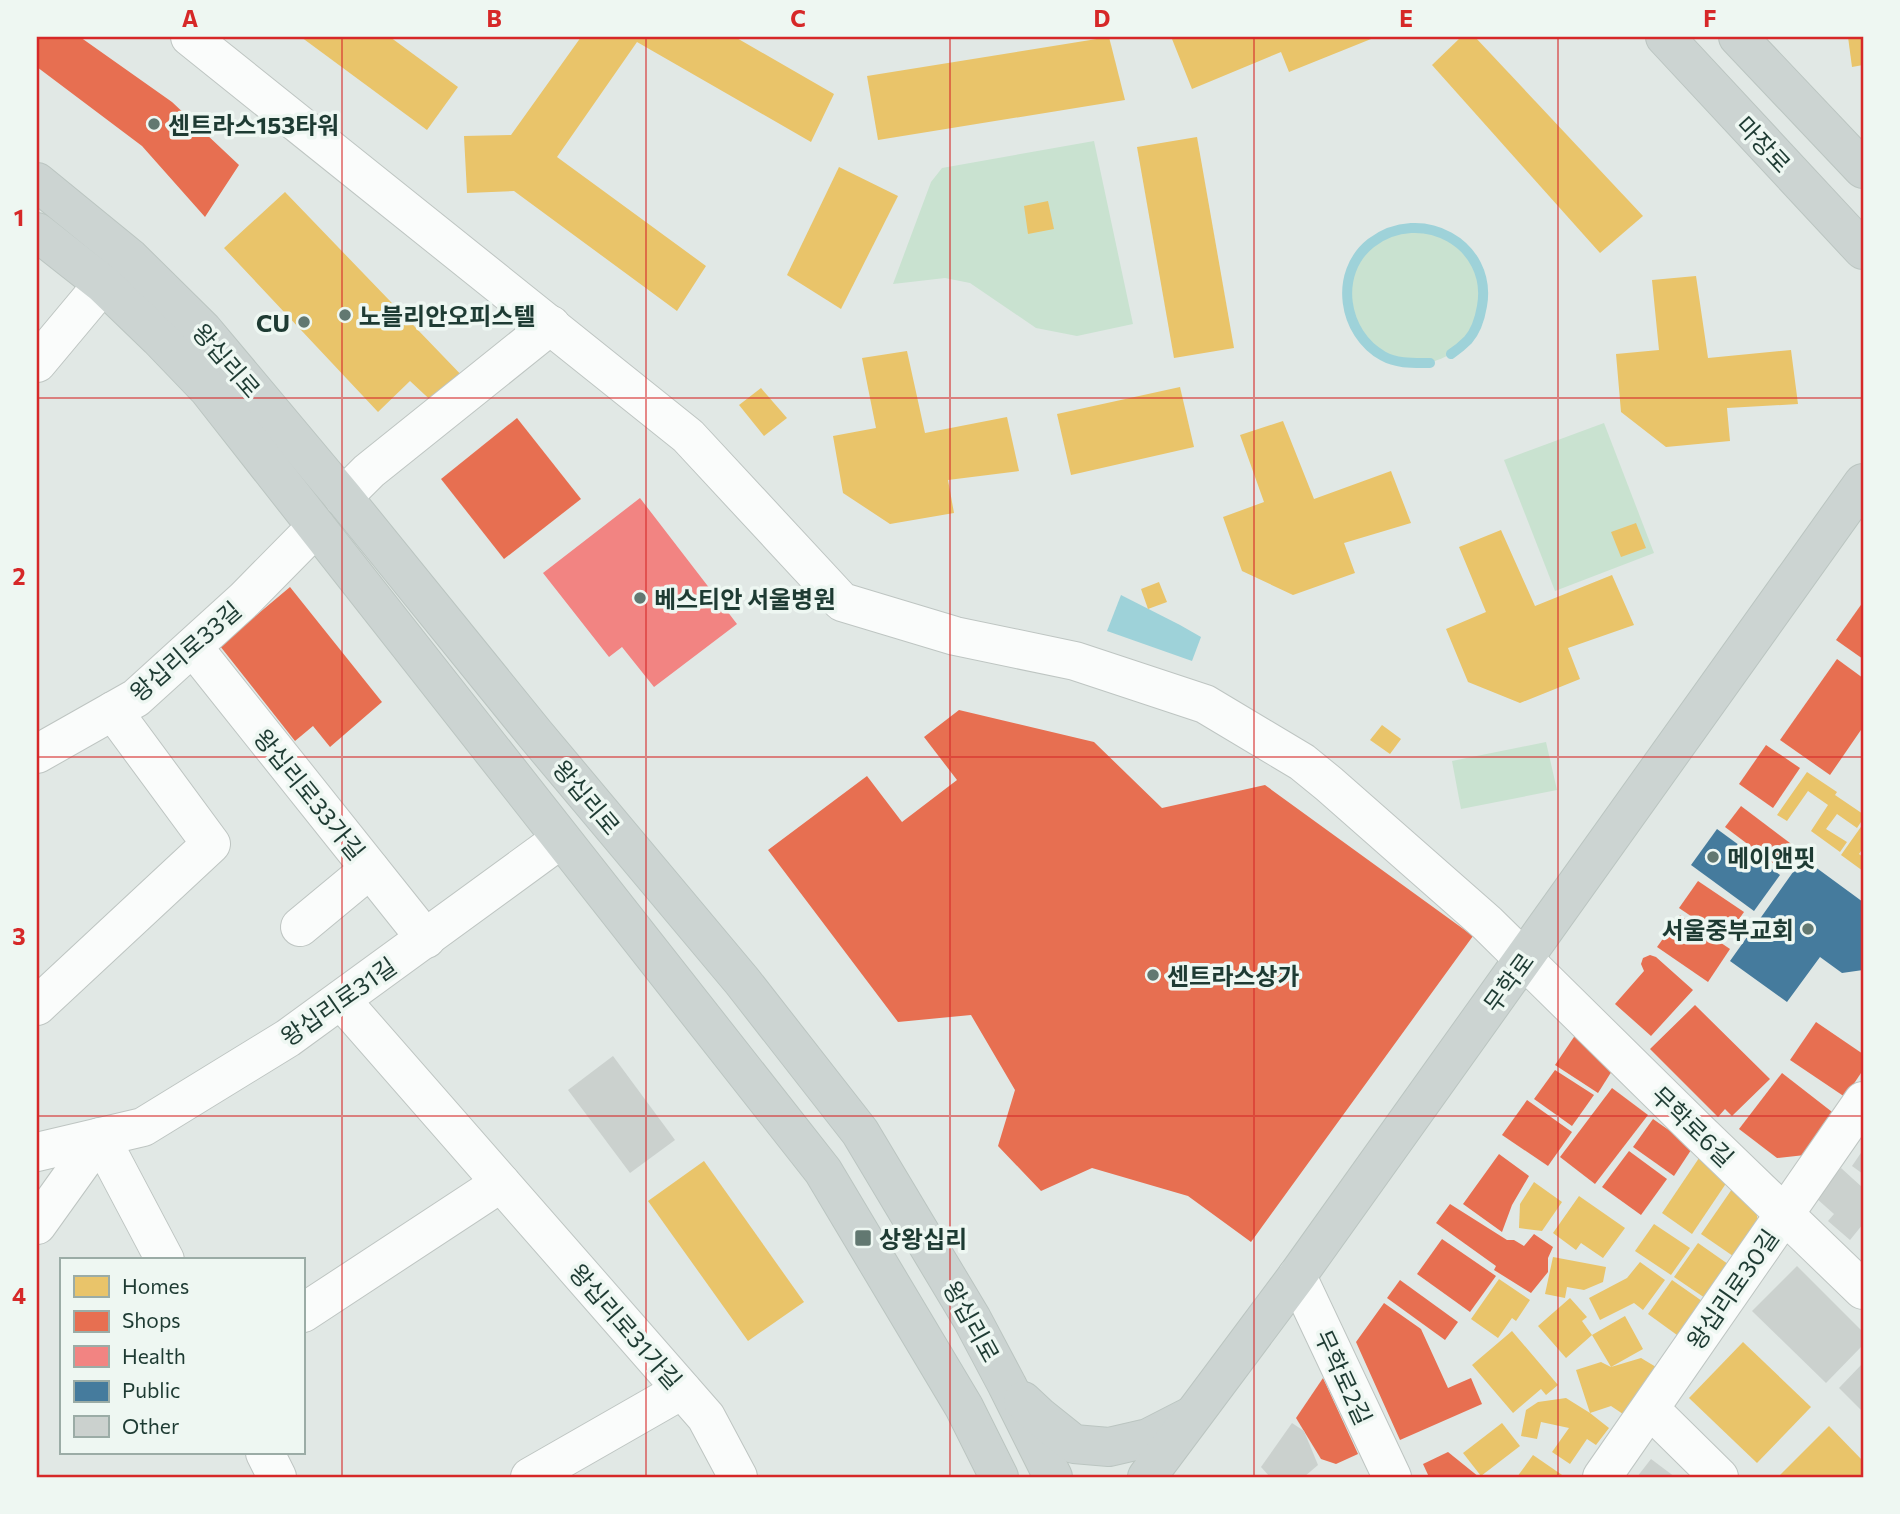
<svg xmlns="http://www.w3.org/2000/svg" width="1900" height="1514" viewBox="0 0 1900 1514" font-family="Commissioner,'Noto Sans KR',sans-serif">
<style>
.green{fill:#c9e2d0}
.water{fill:#9ed2d9}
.homes{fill:#e9c46a}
.shops{fill:#e76f51}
.health{fill:#f28482}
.public{fill:#457b9d}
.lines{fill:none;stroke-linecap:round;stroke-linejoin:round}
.stream{stroke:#9ed2d9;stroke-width:10}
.building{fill:#cbd1ce}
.minor-casing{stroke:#bec5c2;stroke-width:40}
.major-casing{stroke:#bbc5c1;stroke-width:40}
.minor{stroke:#fafcfb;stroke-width:38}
.major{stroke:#ccd4d2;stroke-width:38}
.grid{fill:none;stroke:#d62828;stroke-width:2;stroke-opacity:0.55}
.poi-dot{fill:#627871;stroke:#eef7f2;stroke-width:2.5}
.labels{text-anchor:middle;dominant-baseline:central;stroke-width:7;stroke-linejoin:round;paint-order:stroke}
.poi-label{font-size:24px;font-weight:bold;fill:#1e3b33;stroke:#eef7f2;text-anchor:start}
.street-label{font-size:24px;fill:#1e3b33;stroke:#eef7f2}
.neatline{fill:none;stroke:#d62828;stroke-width:2.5}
.grid-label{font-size:23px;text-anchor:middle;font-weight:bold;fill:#d62828}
</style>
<rect width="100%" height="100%" fill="#e1e8e5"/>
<g class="green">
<polygon points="1094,141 1133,324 1077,336 1036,328 970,283 945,278 893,284 931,182 942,168"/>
<circle cx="1415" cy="296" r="68"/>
<polygon points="1604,423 1654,553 1555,591 1504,460"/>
<polygon points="1546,742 1557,790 1461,809 1452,761"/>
</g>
<polygon class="water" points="1121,595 1180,625 1201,637 1192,661 1107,631"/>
<g class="homes">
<polygon points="301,37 390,37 458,87 427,130"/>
<polygon points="581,37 735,37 834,94 811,142 637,42 557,157 706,266 677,311 514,191 467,193 464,136 511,135"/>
<polygon points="1109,37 1125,100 878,140 867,76"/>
<polygon points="1179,37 1376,37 1289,72 1281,52 1192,89 1172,39"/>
<polygon points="1461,37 1475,37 1643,216 1600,253 1432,65"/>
<polygon points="1848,37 1863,37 1863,65 1852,67"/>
<polygon points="1197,137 1234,348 1174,358 1137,147"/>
<polygon points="839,167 898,196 841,309 787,275"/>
<polygon points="285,192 469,383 439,408 410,381 378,412 224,248"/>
<polygon points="1048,201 1054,229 1028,234 1024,206"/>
<polygon points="1696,276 1708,358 1791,350 1798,404 1727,408 1730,441 1666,447 1621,412 1616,354 1659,350 1652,280"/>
<polygon points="907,351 925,433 1007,417 1019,471 948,480 954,513 890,524 843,493 833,436 876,428 862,358"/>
<polygon points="1180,387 1194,447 1071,475 1057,414"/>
<polygon points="761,388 787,418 764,436 739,405"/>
<polygon points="1283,421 1314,499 1391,471 1411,523 1344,543 1355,573 1293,595 1242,571 1223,517 1264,502 1240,435"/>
<polygon points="1636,523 1646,548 1621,557 1611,532"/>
<polygon points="1501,530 1535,606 1612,575 1634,625 1568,648 1580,679 1520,703 1468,682 1446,629 1486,612 1459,547"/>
<polygon points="1159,582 1167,602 1148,609 1141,589"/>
<polygon points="1382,725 1401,739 1390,754 1370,740"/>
<polygon points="993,738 1049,740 1047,813 1128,840 1112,889 1048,867 927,949 957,992 919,1018 806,854 849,825 878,868 992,791"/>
<polygon points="1807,772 1837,792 1835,795 1863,814 1863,819 1857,828 1837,814 1826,829 1847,842 1840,852 1811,831 1828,805 1808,791 1787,821 1777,815"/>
<polygon points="1863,824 1863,848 1859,854 1863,857 1863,871 1841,855"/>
<polygon points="1313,876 1335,947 1421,947 1421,998 1354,997 1266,1114 1308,1145 1280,1182 1120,1061 1151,1021 1193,1053 1276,944 1260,892"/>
<polygon points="1699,1158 1729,1179 1692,1234 1662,1213"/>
<polygon points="704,1161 804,1302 748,1341 648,1201"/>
<polygon points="1534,1182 1562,1202 1542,1231 1519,1228 1520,1204"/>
<polygon points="1732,1189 1754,1205 1758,1220 1733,1256 1701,1234"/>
<polygon points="1579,1196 1625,1228 1603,1258 1581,1243 1576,1250 1553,1233"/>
<polygon points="1654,1224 1690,1248 1671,1275 1635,1251"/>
<polygon points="1698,1243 1728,1264 1705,1298 1674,1277"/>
<polygon points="1553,1257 1606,1267 1603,1282 1584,1290 1567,1287 1565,1298 1545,1294"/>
<polygon points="1640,1262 1665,1280 1643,1310 1634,1303 1600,1320 1589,1298 1627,1278"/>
<polygon points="1499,1279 1530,1300 1516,1321 1512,1318 1498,1338 1471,1319"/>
<polygon points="1672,1280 1702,1301 1677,1335 1648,1314"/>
<polygon points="1570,1298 1587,1317 1582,1321 1592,1335 1566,1358 1538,1326"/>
<polygon points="1625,1316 1643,1349 1611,1367 1641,1358 1656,1367 1623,1414 1611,1406 1590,1413 1576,1370 1601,1362 1611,1367 1592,1335"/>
<polygon points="1512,1331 1558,1385 1546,1395 1541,1389 1513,1413 1472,1365"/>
<polygon points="1743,1342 1811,1407 1757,1463 1689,1398"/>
<polygon points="1566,1398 1590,1413 1609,1428 1596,1445 1587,1439 1570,1464 1552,1452 1569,1428 1541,1422 1537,1439 1521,1436 1526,1410 1538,1402"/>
<polygon points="1502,1423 1520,1446 1481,1476 1463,1453"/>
<polygon points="1829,1426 1863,1461 1863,1477 1778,1477"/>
<polygon points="1533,1455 1565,1477 1517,1477"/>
</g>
<g class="shops">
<polygon points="37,37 80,37 172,102 239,165 205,217 142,146 37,67"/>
<polygon points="517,418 581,499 504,559 441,479"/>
<polygon points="290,587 382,702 330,747 313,726 295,741 220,646"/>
<polygon points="1863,602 1863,659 1836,640"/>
<polygon points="1837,659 1863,678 1863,727 1830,775 1780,740"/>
<polygon points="959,710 1094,742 1162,808 1265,785 1473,936 1251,1242 1188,1196 1092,1168 1041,1191 998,1146 1015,1090 971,1015 898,1022 768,850 867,776 902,822 957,780 924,737"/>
<polygon points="1766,745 1800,768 1773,808 1739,784"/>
<polygon points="1741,806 1798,849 1782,870 1725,827"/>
<polygon points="1698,881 1744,912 1725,939 1679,908"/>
<polygon points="1680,915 1730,949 1708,982 1657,947"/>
<polygon points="1650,955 1656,957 1693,990 1651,1036 1615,1004 1644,971 1641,964 1643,958"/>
<polygon points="1695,1005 1770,1079 1732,1116 1725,1109 1718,1117 1650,1049"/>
<polygon points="1816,1022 1863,1054 1863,1070 1845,1097 1790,1060"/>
<polygon points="1576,1034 1617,1063 1598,1093 1555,1065"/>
<polygon points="1555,1070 1594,1095 1572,1126 1534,1099"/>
<polygon points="1782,1073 1836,1115 1805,1155 1777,1158 1739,1129"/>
<polygon points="1612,1088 1648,1115 1595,1184 1560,1157"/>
<polygon points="1527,1100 1572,1132 1548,1166 1502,1135"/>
<polygon points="1653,1119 1693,1147 1674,1176 1633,1147"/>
<polygon points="1629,1151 1667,1179 1641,1215 1602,1187"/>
<polygon points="1499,1154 1529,1176 1512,1205 1502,1232 1463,1204"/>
<polygon points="1450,1204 1507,1240 1514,1240 1524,1246 1534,1234 1553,1247 1548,1258 1548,1272 1531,1293 1494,1270 1496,1266 1436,1223"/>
<polygon points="1442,1239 1496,1276 1470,1312 1417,1274"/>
<polygon points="1400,1280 1458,1322 1445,1340 1387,1298"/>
<polygon points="1384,1303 1421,1329 1448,1388 1471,1378 1482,1404 1400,1440 1356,1342"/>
<polygon points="1323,1378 1358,1454 1336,1464 1321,1459 1296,1418"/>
<polygon points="1448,1452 1479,1477 1429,1477 1423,1464"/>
</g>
<polygon class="health" points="640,498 737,624 654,687 622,647 609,657 543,573"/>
<g class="public">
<polygon points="1717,829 1780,875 1754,911 1691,865"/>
<polygon points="1803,858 1863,902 1863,970 1842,973 1820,957 1787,1002 1730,961"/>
</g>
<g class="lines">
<path class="stream" d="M1430 363C1414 363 1397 364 1383 356 1343 334 1333 273 1371 243 1421 205 1493 244 1482 306 1480 318 1476 331 1468 340 1463 345 1457 350 1451 354"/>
</g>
<g class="building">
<polygon points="613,1056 675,1140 630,1173 568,1090"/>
<polygon points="1863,1150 1863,1174 1852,1166"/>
<polygon points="1841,1168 1863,1188 1863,1224 1850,1240 1828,1221 1834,1214 1816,1198"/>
<polygon points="1797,1266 1863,1332 1863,1345 1826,1383 1752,1311"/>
<polygon points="1863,1363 1863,1412 1839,1388"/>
<polygon points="1292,1423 1304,1431 1318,1465 1304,1477 1270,1477 1261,1467"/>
<polygon points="1651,1459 1675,1477 1637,1477"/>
</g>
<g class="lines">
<defs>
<g id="minor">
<polyline points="190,37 688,436 842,602 955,636 1075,661 1205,704 1302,762 1329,784 1487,923 1698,1131 1863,1290"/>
<polyline points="37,363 103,284"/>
<polyline points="343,497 369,471 551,325"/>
<polyline points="193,647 426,939"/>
<polyline points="37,754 136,698 245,599 316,527"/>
<polyline points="300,927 370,869"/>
<polyline points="341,1000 706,1417 738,1477"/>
<polyline points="37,1006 211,844 113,711"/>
<polyline points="37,1152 143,1127 288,1038 561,839"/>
<polyline points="37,1225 100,1137 165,1260"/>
<polyline points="1297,1276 1392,1477"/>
<polyline points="303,1313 501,1183"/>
<polyline points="1650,1409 1719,1477"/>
<polyline points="265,1453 277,1477"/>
<polyline points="530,1477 682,1390"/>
<polyline points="1602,1477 1863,1101"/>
</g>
<g id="major">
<polyline points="1665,37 1863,250"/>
<polyline points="1738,37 1863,169"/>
<polyline points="37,182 130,258 203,330 343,497 535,734 742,981 860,1132 972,1319 1007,1385 1053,1477"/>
<polyline points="37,232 103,284 159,338 208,389 823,1171 964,1407 999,1477"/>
<polyline points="1023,1401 1039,1416 1074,1444 1109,1447 1148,1438 1189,1417"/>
<polyline points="1147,1477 1297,1276 1863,483"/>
</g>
</defs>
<use href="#minor" class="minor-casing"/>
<use href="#major" class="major-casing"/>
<use href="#minor" class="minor"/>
<use href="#major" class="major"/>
</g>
<path class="grid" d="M342 37V1477M646 37V1477M950 37V1477M1254 37V1477M1558 37V1477M37 398H1863M37 757H1863M37 1116H1863"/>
<g class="poi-dot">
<circle cx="154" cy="124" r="7"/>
<circle cx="345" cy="315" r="7"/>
<circle cx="304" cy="322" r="7"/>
<circle cx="640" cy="598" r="7"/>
<circle cx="1713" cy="857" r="7"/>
<circle cx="1808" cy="929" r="7"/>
<circle cx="1153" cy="975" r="7"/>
<rect x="854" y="1229" width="18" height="18" rx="3.5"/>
</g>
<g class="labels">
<g class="poi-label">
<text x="168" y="124">센트라스153타워</text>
<text x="359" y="315">노블리안오피스텔</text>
<text x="290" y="322" text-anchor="end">CU</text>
<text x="654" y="598">베스티안 서울병원</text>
<text x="1727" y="857">메이앤핏</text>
<text x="1794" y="929" text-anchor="end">서울중부교회</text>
<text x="1167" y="975">센트라스상가</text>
<text x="879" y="1238">상왕십리</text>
</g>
<g class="street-label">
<text transform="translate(1764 144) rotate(47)">마장로</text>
<text transform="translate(227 360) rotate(49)">왕십리로</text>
<text transform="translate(185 651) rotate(-41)">왕십리로33길</text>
<text transform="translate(310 794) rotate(51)">왕십리로33가길</text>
<text transform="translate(587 797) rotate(50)">왕십리로</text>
<text transform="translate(1508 982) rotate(-54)">무학로</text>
<text transform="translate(338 1001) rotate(-35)">왕십리로31길</text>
<text transform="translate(1693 1126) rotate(44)">무학로6길</text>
<text transform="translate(1732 1289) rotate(-55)">왕십리로30길</text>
<text transform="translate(972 1321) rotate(61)">왕십리로</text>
<text transform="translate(626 1326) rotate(49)">왕십리로31가길</text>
<text transform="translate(1344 1377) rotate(65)">무학로2길</text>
</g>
</g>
<rect width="1900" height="1514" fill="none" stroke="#eef7f2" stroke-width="77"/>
<rect x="60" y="1258" width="245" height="196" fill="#eef7f2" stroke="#9baca6" stroke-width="2"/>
<rect x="74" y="1276" width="35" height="21" fill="#e9c46a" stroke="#9baca6" stroke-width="2"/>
<text x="122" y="1294" font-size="21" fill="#1e3b33">Homes</text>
<rect x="74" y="1311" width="35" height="21" fill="#e76f51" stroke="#9baca6" stroke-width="2"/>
<text x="122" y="1328" font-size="21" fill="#1e3b33">Shops</text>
<rect x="74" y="1346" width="35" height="21" fill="#f28482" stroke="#9baca6" stroke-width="2"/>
<text x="122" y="1364" font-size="21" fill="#1e3b33">Health</text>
<rect x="74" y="1381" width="35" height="21" fill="#457b9d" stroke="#9baca6" stroke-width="2"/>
<text x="122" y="1398" font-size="21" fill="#1e3b33">Public</text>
<rect x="74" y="1416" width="35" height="21" fill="#cbd1ce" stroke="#9baca6" stroke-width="2"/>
<text x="122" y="1434" font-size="21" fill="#1e3b33">Other</text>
<rect x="38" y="38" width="1824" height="1438" class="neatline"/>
<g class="grid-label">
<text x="190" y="27">A</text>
<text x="494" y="27">B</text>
<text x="798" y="27">C</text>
<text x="1102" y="27">D</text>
<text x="1406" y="27">E</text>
<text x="1710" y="27">F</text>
<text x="19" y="226">1</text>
<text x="19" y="585">2</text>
<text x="19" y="945">3</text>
<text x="19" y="1304">4</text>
</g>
</svg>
